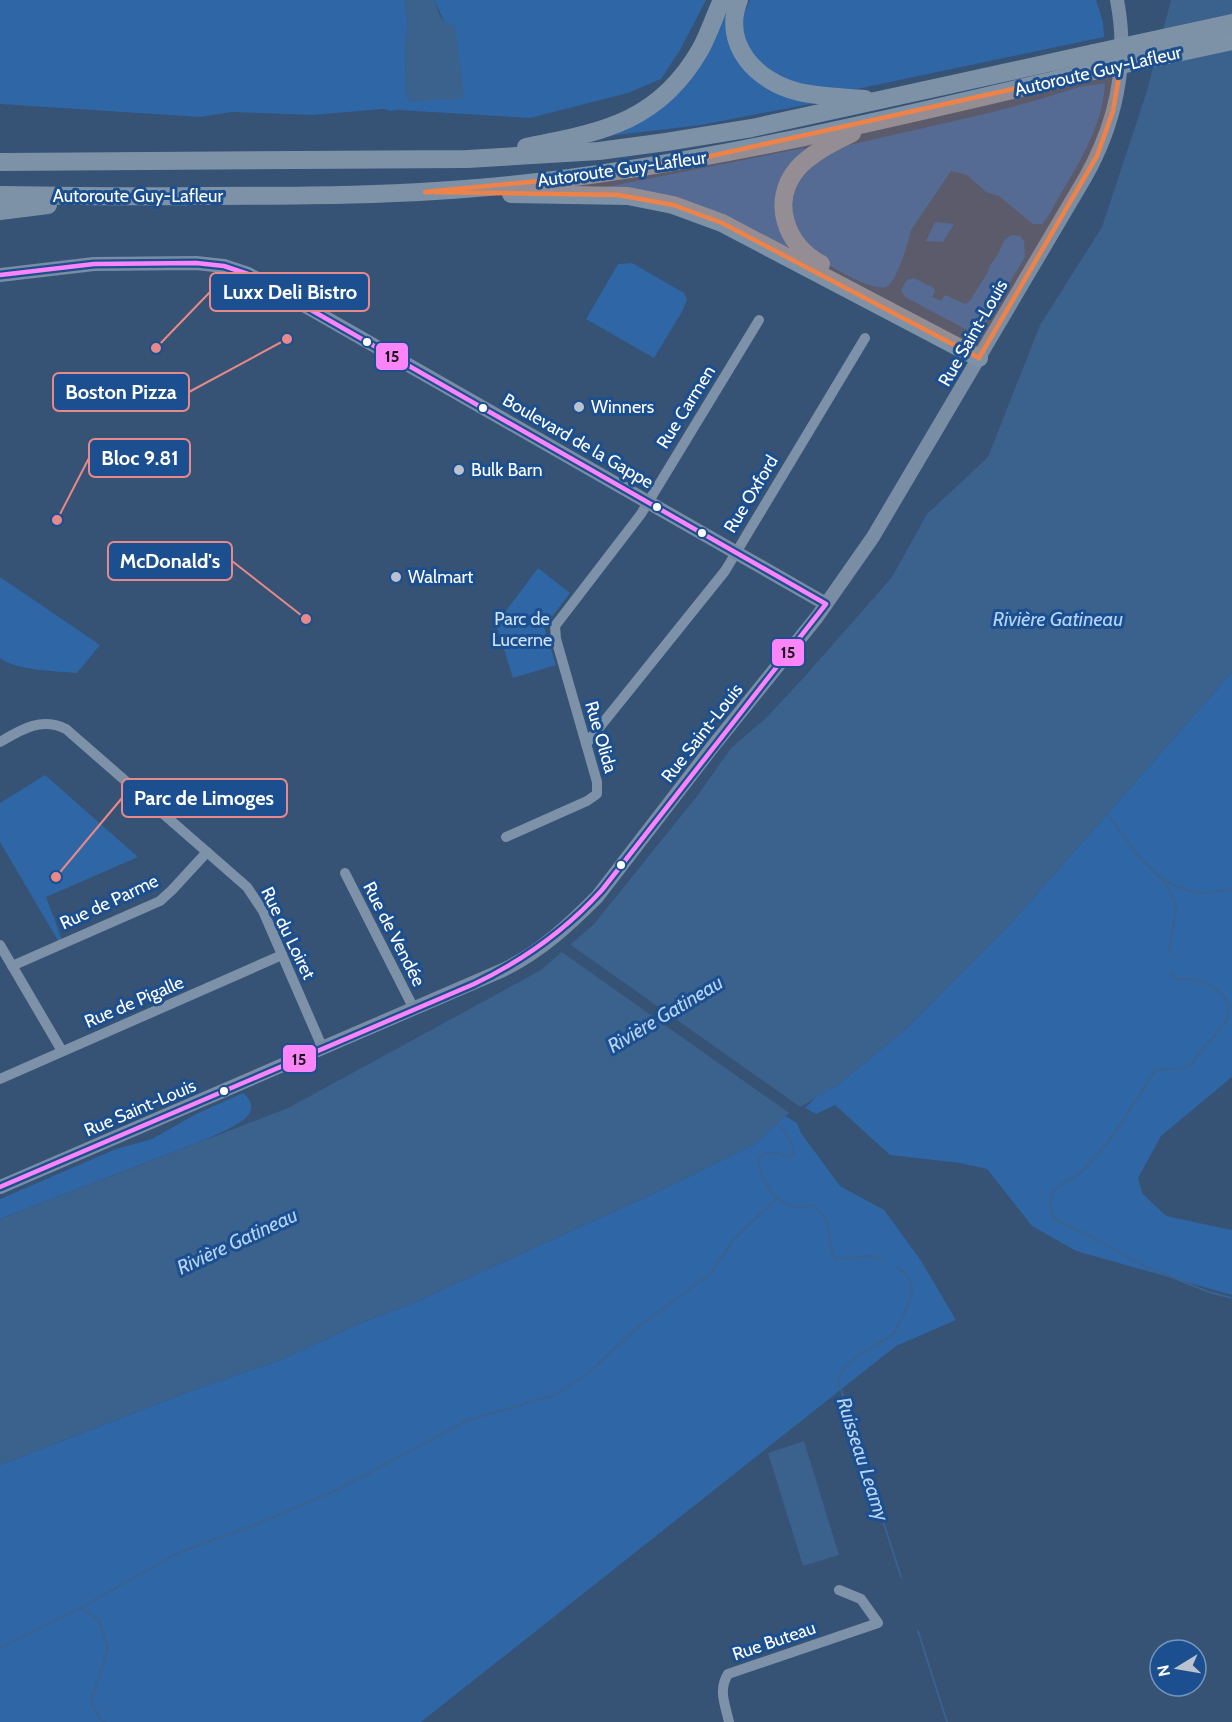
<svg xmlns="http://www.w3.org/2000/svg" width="1232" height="1722" viewBox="0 0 1232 1722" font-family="Cabin,sans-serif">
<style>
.green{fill:#2f66a5}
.water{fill:#3b618d}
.pier{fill:#365274}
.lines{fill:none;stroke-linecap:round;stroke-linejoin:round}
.stream{stroke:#3b618d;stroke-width:2}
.street{stroke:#7d92a8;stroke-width:10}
.secondary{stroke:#798da4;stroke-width:14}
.highway{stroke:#7e92a7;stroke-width:18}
.highway-bridge{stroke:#7e92a7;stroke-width:18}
.bus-1-casing{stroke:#1b4f8f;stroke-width:9}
.bus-1{stroke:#fa84f8;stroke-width:4.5}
.marked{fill:#ee8249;fill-opacity:0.2;stroke:#ee8249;stroke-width:4.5;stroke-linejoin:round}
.bus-dot{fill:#fff;stroke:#1b4f8f;stroke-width:2}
.poi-dot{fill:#b9c2ce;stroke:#1b4f8f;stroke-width:2}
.labels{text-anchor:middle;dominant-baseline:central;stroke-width:6;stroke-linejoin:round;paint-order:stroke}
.street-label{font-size:18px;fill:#fff;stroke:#1b4f8f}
.poi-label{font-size:18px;fill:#fff;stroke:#1b4f8f;text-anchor:start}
.park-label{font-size:18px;fill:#cfe3fa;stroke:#1b4f8f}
.water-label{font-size:20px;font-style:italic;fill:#b5d3f5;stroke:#1b4f8f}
.leader{fill:none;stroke:#e88989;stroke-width:2}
.callout-dot{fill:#e88989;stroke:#1b4f8f;stroke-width:2}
.callout{fill:#1b4f8f;stroke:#e88989;stroke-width:2}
.callout-label{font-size:20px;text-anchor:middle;font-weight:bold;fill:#fff}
.line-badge{stroke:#1b4f8f;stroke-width:2}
.pale-badge-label{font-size:16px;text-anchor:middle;font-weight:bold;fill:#111}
</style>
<rect width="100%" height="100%" fill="#365274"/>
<g class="green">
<polygon points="0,0 404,0 408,17 405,56 407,98 412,101 445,23 434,0 706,0 680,50 661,79 628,93 530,118 398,110 391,111 383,109 312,115 232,112 200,117 0,104"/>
<path d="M727 0 735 57C747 80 791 92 815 103L701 125 600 137 649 112Z"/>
<path d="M750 0H1096L1103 22 1104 37 852 90C812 88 777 88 752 52 745 43 739 34 742 22 743 15 747 7 750 0Z"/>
<path d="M1105 83C1103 123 1082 158 1062 192 1055 203 1050 215 1042 224H1033L999 196 986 192 967 175 951 171 911 230C909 242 897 279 888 286 875 295 820 261 809 251 803 246 798 240 792 234V188L816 160 849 145 985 114 1041 99 1079 87Z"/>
<polygon points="804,148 806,152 788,167 787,250 596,189"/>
<polygon points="935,222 954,224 943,242 926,241"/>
<path d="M1013 235 1020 236 1024 241 1025 257 981 330 975 332 969 331 905 297 901 290 907 280 914 278 934 288 935 291 932 297 941 301 945 295 965 304 969 302 988 272C989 264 994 261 998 254 1003 246 1002 238 1013 235Z"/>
<polygon points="632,263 684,293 687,299 683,310 654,358 586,319 618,264"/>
<polygon points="538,568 570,593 544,627 556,665 513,678 496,624"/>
<path d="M0 577 100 645 77 673C56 671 17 671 0 658Z"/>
<polygon points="1232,672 1232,1077 1161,1136 1138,1178 1142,1193 1166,1216 1232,1230 1232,1295 1076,1251 1032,1226 987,1169 960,1163 890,1155 835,1105 816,1114 805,1108 816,1097 836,1086 907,1028 1012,922"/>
<polygon points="45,775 138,857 46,897 63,942 60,944 0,842 0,803"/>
<path d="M243 1093C270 1116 224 1130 207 1139L0 1219V1199L116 1149 152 1139 196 1114Z"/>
<polygon points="785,1116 797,1123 801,1133 840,1186 884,1210 920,1259 956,1320 896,1346 421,1722 0,1722 0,1465 188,1392 283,1359 363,1322 411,1304 668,1187 755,1144"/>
</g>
<g class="water">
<path d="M404 0H434C440 15 439 21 455 26L464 96 462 99 412 101 407 98 405 56 408 17Z"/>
<polygon points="1171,0 1232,0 1232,672 1012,922 907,1028 836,1086 785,1116 755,1144 668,1187 411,1304 363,1322 283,1359 188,1392 0,1465 0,1219 288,1108 541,970 594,924 698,795 731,748 766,718 806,675 892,577 927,514 988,457 1040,325 1102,227 1146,94"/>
<polygon points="804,1441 839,1555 803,1566 768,1453"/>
</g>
<polygon class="pier" points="568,943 803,1109 792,1115 559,950"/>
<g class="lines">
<g class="stream">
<path d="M1107 814C1133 848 1157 891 1204 893 1213 893 1223 890 1232 889"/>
<path d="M1164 881C1167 888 1171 893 1174 899 1179 910 1170 939 1169 953"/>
<path d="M1170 973 1174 979H1195L1211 986 1223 995 1229 1007 1228 1019 1190 1065 1184 1068 1155 1070C1133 1105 1112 1142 1082 1171 1075 1179 1062 1182 1055 1189 1048 1198 1050 1211 1055 1219L1094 1238 1146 1267 1209 1292 1232 1298"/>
<path d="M776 1124C786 1130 791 1141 794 1152L789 1158 778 1153 763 1154 758 1161C762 1181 774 1205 798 1207 802 1208 808 1206 813 1205 838 1224 823 1243 837 1259L871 1256 882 1259"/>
<path d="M898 1268C926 1285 905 1310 895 1332 879 1348 845 1355 838 1380L901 1577"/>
<polyline points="80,1608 99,1620 108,1649 91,1700 99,1717 105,1722"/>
<polyline points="918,1631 947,1722"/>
<polyline points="0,1648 80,1608 180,1552 257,1524 339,1489 466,1421 554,1395 586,1375 638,1327 710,1274 736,1237 777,1198"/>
</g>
<g class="street">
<path d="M0 742C22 729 41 717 66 729L247 887 263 911 323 1049"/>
<polyline points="586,744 725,571 865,338"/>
<polyline points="506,837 587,801 597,794 597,782 556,639 555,626 641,514 759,320"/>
<polyline points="345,873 414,1009"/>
<polyline points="0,945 62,1051"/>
<polyline points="12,966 160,901 172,890 207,852"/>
<polyline points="0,1079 282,955"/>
<path d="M729 1722C725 1704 718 1690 728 1674L878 1623 861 1599 839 1590"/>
</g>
<g class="secondary">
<polyline points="0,275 94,264 196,263 224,266 248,274 265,283 826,604"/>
<path d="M0 1187 503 970C540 952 568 926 597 897L714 745 817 617 873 537 1085 178C1116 123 1129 62 1117 0"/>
</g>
<g class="highway">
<path d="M739 0C721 45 757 82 799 92 820 97 843 97 865 99"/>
<path d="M526 147C601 132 658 123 700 50 709 34 714 17 722 0"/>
<polyline points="0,162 467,159 599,151 666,142 752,128 1094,53"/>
<polyline points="511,194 628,196 673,205 722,223 979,358"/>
<path d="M0 195C65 196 129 197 194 196 300 196 405 196 510 185 708 164 901 116 1093 71"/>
<polyline points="0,211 48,205"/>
<path d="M821 264C786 245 770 202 797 169 812 152 833 143 852 133"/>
</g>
<g class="highway-bridge">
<polyline points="1094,53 1232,23"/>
<polyline points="1093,71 1232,41"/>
</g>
<defs>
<path id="bus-1" d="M0 275 94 264 196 263 224 266 248 274 826 604 602 890C565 931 524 960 474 984L0 1187"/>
</defs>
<use href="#bus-1" class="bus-1-casing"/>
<use href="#bus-1" class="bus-1"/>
</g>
<path class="marked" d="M1121 65 1113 111 1097 156 979 358 722 223 673 205 618 195 425 192 539 181 706 157Z"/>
<g class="bus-dot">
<circle cx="367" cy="342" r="5"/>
<circle cx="483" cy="408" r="5"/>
<circle cx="657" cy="507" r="5"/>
<circle cx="702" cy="533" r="5"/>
<circle cx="621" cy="865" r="5"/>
<circle cx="224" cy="1091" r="5"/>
</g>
<g class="poi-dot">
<circle cx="579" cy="407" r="6"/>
<circle cx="459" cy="470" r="6"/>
<circle cx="396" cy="577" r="6"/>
</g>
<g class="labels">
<g class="street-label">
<text transform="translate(1098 71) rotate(-13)">Autoroute Guy-Lafleur</text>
<text transform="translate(622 169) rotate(-8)">Autoroute Guy-Lafleur</text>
<text x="138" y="196">Autoroute Guy-Lafleur</text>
<text transform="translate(973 333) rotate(-60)">Rue Saint-Louis</text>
<text transform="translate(686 407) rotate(-58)">Rue Carmen</text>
<text transform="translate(578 441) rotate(30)">Boulevard de la Gappe</text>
<text transform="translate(751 494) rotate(-59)">Rue Oxford</text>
<text transform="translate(702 733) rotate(-52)">Rue Saint-Louis</text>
<text transform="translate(601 737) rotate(74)">Rue Olida</text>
<text transform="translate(109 902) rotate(-25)">Rue de Parme</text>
<text transform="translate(288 933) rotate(64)">Rue du Loiret</text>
<text transform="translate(394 934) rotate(63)">Rue de Vendée</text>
<text transform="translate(134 1002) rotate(-23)">Rue de Pigalle</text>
<text transform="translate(140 1108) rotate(-23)">Rue Saint-Louis</text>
<text transform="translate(774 1641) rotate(-19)">Rue Buteau</text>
</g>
<g class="poi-label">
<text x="591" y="407">Winners</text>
<text x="471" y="470">Bulk Barn</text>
<text x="408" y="577">Walmart</text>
</g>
<g class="park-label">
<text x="522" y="619">Parc de<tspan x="522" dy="21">Lucerne</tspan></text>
</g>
<g class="water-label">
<text x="1058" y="619">Rivière Gatineau</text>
<text transform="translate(665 1014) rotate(-31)">Rivière Gatineau</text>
<text transform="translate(237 1241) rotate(-25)">Rivière Gatineau</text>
<text transform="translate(863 1459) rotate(72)">Ruisseau Leamy</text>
</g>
</g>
<path class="leader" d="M156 348L210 292M287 339L189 392M57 520L89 458M306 619L232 561M56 877L122 798"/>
<g class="callout-dot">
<circle cx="156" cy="348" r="6"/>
<circle cx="287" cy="339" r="6"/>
<circle cx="57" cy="520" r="6"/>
<circle cx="306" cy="619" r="6"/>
<circle cx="56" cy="877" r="6"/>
</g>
<g class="callout">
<rect x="210" y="273" width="159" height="38" rx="6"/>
<rect x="53" y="373" width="136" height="38" rx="6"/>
<rect x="89" y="439" width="101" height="38" rx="6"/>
<rect x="108" y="542" width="124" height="38" rx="6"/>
<rect x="122" y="779" width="165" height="38" rx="6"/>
</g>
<g class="callout-label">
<text x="290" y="299">Luxx Deli Bistro</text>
<text x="121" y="399">Boston Pizza</text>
<text x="140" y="465">Bloc 9.81</text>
<text x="170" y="568">McDonald's</text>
<text x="204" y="805">Parc de Limoges</text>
</g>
<g class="line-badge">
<rect x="375" y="342" width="34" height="29" rx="6" fill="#fa84f8"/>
<rect x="771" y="638" width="34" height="29" rx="6" fill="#fa84f8"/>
<rect x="282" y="1044" width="35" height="29" rx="6" fill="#fa84f8"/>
</g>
<g class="pale-badge-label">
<text x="392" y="362">15</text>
<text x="788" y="658">15</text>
<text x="299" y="1065">15</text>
</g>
<g transform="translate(1178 1668) rotate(259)"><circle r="28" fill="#1b4f8f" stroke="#7695bc" stroke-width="1.5"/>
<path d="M0-4.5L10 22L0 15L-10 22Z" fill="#b9c2ce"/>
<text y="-9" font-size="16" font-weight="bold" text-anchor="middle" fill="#ffffff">N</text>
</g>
</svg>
